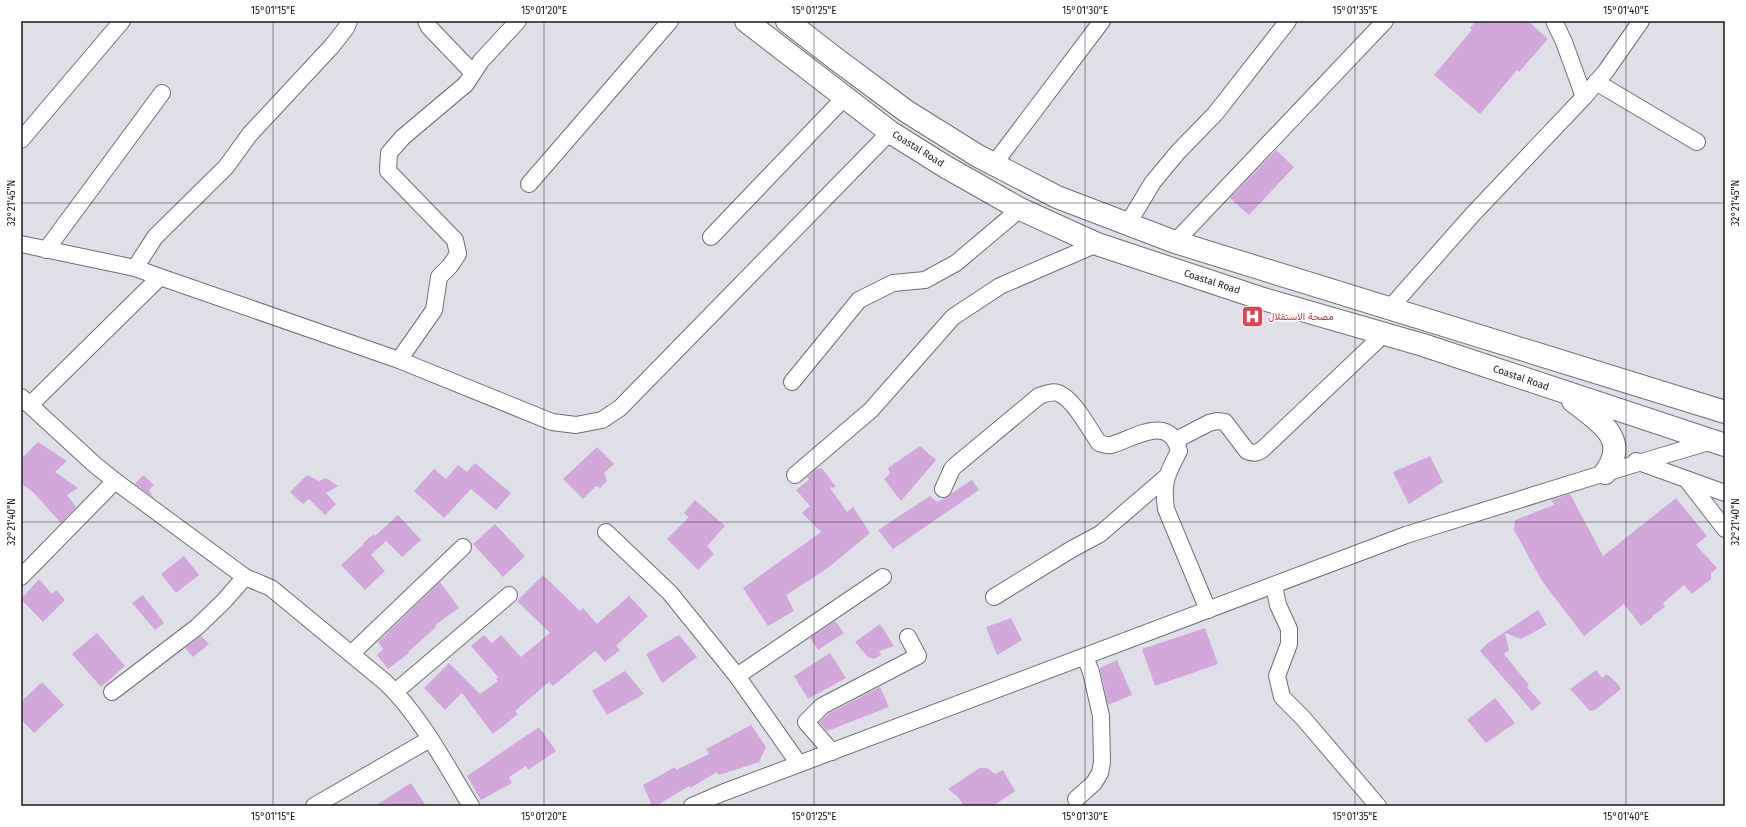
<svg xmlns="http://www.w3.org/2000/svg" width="1746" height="827" viewBox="0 0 1746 827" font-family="'Fira Sans',Vazirmatn,sans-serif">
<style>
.building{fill:#d2a8da}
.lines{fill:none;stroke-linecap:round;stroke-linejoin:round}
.minor-casing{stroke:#6f6f77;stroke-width:18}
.highway-casing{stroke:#6f6f77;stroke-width:24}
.minor{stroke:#fff;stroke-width:16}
.highway{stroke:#fff;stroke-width:22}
.ticks{fill:none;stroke:#18181b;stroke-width:1;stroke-opacity:0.45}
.labels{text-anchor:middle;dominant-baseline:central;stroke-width:3;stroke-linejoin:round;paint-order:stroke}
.street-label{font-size:10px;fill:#18181b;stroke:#fff}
.health-label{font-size:10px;fill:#be3a42;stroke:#fff;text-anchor:start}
.neatline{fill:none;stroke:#18181b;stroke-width:1.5}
.ticks-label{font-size:10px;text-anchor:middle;fill:#18181b}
</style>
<rect width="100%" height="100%" fill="#dfdfe8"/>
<g class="building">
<polygon points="1476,21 1528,21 1548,39 1519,72 1517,70 1480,114 1434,75 1472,30 1470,28"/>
<polygon points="1276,150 1294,167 1249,215 1230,198"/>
<polygon points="38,442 67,461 55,472 78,488 67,495 76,507 61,523 34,493 21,483 21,459"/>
<polygon points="920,446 936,460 901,501 884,479 890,474 888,468"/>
<polygon points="597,447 614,464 604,473 607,481 600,488 596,486 583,499 563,479"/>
<polygon points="1430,456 1443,482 1409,504 1393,472"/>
<polygon points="475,463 511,493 496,510 471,489 444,518 414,491 434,469 446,479 458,465 467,472"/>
<polygon points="822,468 836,487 830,488 847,512 853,507 870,533 828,568 786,595 794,611 768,626 743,588 821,532 802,513 810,506 796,490 809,480 807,477 817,469"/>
<polygon points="143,475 154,485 149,490 154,498 135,484"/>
<polygon points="307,475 319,481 326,478 338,486 326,493 336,504 325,515 309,499 303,504 290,492"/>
<polygon points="972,480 979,490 893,549 878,530 930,496 937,502 948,497 952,493"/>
<polygon points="1570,494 1603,556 1676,498 1707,536 1696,545 1717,568 1711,573 1711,579 1692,594 1684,585 1663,603 1665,607 1652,616 1653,617 1641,626 1624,604 1584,636 1542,581 1514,530 1515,520 1554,505 1551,500"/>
<polygon points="695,500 725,526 707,546 714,554 698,570 667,539 689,517 684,513"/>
<polygon points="398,515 421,540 402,557 386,541 371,555 385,571 365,590 341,565 364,544 363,543 374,534 375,536"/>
<polygon points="495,524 525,556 503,577 473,544"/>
<polygon points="184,556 199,575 176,593 161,574"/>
<polygon points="543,575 580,611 583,608 597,624 629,596 648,616 616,646 620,650 605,662 595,651 553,686 549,682 515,711 518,714 493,734 462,693 445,710 424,688 449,663 480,694 498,681 496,679 498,677 471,646 484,635 492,643 501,635 521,657 550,633 517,601"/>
<polygon points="39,579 52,594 56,590 65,600 43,622 21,599"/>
<polygon points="440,582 459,608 435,625 436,627 408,652 409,653 388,669 377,655 383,649 378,642"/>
<polygon points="143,595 164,623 155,630 132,603"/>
<polygon points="1538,610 1547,625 1521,639 1505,633 1509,650 1504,654 1529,685 1527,687 1541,703 1532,711 1480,651 1488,643"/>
<polygon points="1011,618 1022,640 997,655 986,627"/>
<polygon points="835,621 844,633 818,650 810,638"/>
<polygon points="880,624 894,646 879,651 881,655 874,659 868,657 855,642"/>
<polygon points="1205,628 1218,664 1155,686 1142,649"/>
<polygon points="97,633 125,666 101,687 72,654"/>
<polygon points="679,635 697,657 662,683 646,654"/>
<polygon points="201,636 209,644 193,657 185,648"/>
<polygon points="830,653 846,678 808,699 794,676"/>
<polygon points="1117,660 1132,695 1108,705 1100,668"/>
<polygon points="1596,670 1602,678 1607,674 1617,683 1621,689 1595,710 1590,711 1570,689"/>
<polygon points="625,671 644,694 607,715 592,691"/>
<polygon points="42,682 64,705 34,733 21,719 21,702"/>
<polygon points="880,687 889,707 827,731 819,722 828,714"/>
<polygon points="1495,698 1515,723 1486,743 1467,720"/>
<polygon points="751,725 766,747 759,762 719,775 717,772 690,788 689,786 656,806 652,806 643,785 675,767 676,770 709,754 706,749"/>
<polygon points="539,727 556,751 528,770 526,766 509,777 512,783 481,800 467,776"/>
<polygon points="980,768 987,768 995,774 1003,770 1015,791 993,806 964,806 958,797 948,789"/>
<polygon points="411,783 426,806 375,806"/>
</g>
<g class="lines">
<defs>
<g id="minor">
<polyline points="426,21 429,27 473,73"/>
<polyline points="1554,21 1564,42 1584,97"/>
<polyline points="1596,82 1697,142"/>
<polyline points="21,140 122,21"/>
<polyline points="994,164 1102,21"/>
<polyline points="529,184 670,21"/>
<polyline points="1127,225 1153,182 1178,152 1215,114 1288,21"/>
<polyline points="711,237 845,97"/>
<polyline points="1175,242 1385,21"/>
<polyline points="21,244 135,268 160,277 399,360 552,422 576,425 602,420 620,408 890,132"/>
<polyline points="46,250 162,93"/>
<polyline points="135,268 155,237 226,167 250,134 332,46 346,28 349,21"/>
<polyline points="1389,309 1473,214 1584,97 1606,71 1641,21"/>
<polyline points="399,360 434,310 439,277 450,266 458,254 455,240 388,171 389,153 403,137 466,84 481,61 518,21"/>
<polyline points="792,382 859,300 893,283 925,280 956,263 1020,209"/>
<path d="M21 397 94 464 115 481 245 577 271 588 385 682C420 715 446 765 471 806"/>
<polyline points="30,405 160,277"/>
<path d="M1176 440 1209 423 1217 421 1225 422 1247 451C1255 454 1258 453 1264 448L1384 334"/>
<polyline points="1636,461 1725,493"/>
<polyline points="795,475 871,410 953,317 1000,286 1097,244"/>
<polyline points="1687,480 1725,529"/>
<path d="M943 489 952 469 956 465 1039 396C1045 394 1052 391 1058 393 1074 399 1089 429 1099 443 1103 444 1108 446 1111 445 1135 438 1169 413 1179 451 1167 475 1162 481 1166 509L1208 610"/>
<polyline points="606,532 670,593 737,676 799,764"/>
<polyline points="21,577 115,481"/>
<polyline points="1274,586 1278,605 1289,629 1289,644 1277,676 1282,697 1303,718 1378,806"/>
<polyline points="994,597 1072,549 1100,534 1165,478"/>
<polyline points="351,654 463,547"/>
<polyline points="737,676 883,577"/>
<polyline points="112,692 197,627 224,601 245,577"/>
<polyline points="395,692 509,595"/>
<polyline points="832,752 806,722 822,706 918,656 908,637"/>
<polyline points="1076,799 1094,783 1100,773 1102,762 1101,716 1091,672 1085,657"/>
<polyline points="314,806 430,739"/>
<polyline points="692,806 722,793 1406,535 1605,473 1712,441"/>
</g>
<g id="highway">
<polyline points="746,21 890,132 946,167 1020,209 1097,244 1260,298 1423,345 1725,445"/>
<polyline points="787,21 836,59 906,111 978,156 1057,197 1175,242 1725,412"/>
<path d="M1573 401C1598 421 1631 438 1605 473"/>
</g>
</defs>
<use href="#minor" class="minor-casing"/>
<use href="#highway" class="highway-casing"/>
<use href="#minor" class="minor"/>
<use href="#highway" class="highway"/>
</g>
<path class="ticks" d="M273 21V806M544 21V806M814 21V806M1085 21V806M1355 21V806M1626 21V806M21 203H1725M21 522H1725"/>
<defs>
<symbol id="hospital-square" viewBox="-11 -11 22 22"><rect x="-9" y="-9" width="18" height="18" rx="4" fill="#e0444e" stroke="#fff"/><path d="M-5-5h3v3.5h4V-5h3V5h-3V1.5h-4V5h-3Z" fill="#fff"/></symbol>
</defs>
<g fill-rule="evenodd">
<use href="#hospital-square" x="1240" y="304" width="25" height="25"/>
</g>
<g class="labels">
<g class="street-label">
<text transform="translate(918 149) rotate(32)">Coastal Road</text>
<text transform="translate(1212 282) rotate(18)">Coastal Road</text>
<text transform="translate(1521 378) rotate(19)">Coastal Road</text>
</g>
<g class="health-label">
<text x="1268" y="317">مصحة الاستقلال</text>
</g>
</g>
<rect width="1746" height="827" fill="none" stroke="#ffffff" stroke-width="44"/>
<rect x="22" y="22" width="1702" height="783" class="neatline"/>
<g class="ticks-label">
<text x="273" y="14">15°01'15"E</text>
<text x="544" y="14">15°01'20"E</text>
<text x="814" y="14">15°01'25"E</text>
<text x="1085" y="14">15°01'30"E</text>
<text x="1355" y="14">15°01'35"E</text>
<text x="1626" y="14">15°01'40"E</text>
<text transform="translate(11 203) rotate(-90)" y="4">32°21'45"N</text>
<text transform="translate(1735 203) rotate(-90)" y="4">32°21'45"N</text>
<text transform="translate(11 522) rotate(-90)" y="4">32°21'40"N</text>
<text transform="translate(1735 522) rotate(-90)" y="4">32°21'40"N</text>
<text x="273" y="820">15°01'15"E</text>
<text x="544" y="820">15°01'20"E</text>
<text x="814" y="820">15°01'25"E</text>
<text x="1085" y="820">15°01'30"E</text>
<text x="1355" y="820">15°01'35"E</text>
<text x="1626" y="820">15°01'40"E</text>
</g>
</svg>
